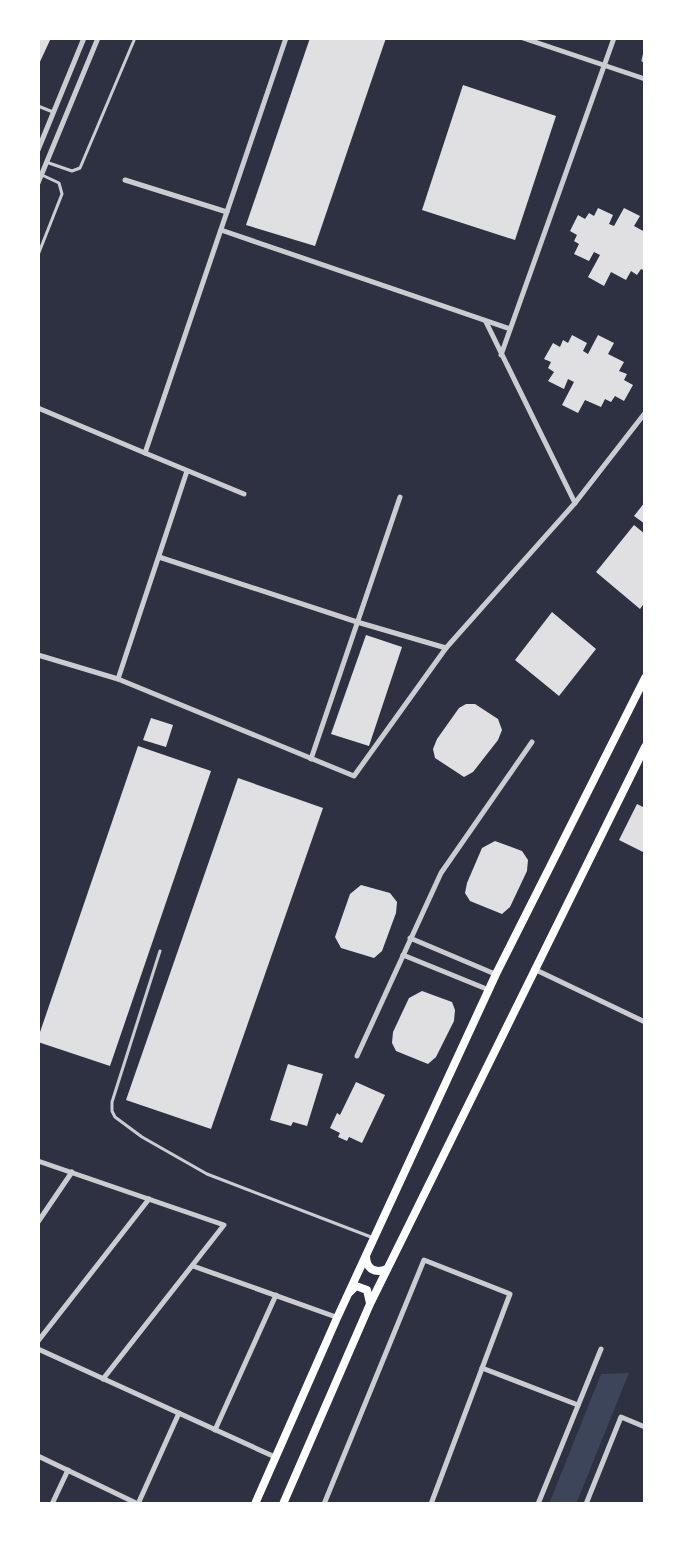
<svg xmlns="http://www.w3.org/2000/svg" width="683" height="1542" viewBox="0 0 683 1542" font-family="Raleway,sans-serif">
<style>
.green{fill:#3c4559}
.building{fill:#e0e0e3}
.lines{fill:none;stroke-linecap:round;stroke-linejoin:round}
.service{stroke:#caccd0;stroke-width:3}
.minor{stroke:#caccd0;stroke-width:5}
.secondary{stroke:#fff;stroke-width:8}
</style>
<rect width="100%" height="100%" fill="#2d3142"/>
<polygon class="green" points="629,1373 576,1504 549,1504 601,1374"/>
<g class="building">
<polygon points="38,38 51,38 38,66"/>
<polygon points="310,38 386,38 315,246 246,225"/>
<polygon points="463,85 556,116 515,240 422,210"/>
<polygon points="598,208 613,215 609,224 614,226 624,208 640,216 634,226 645,232 645,271 641,269 637,275 631,271 626,280 611,272 604,286 588,277 600,255 594,252 589,261 574,254 579,244 574,241 577,235 570,231 578,215 585,219 589,213 594,216"/>
<polygon points="572,335 587,343 583,351 588,354 598,335 614,343 608,354 624,362 619,371 627,374 624,380 633,385 624,401 615,396 611,402 605,399 601,407 585,400 578,413 562,405 574,382 568,379 564,389 548,381 554,372 548,368 551,362 544,359 553,343 560,347 563,340 568,343"/>
<polygon points="645,502 645,524 634,516"/>
<polygon points="634,525 645,534 645,602 640,609 596,572"/>
<polygon points="552,612 596,649 559,696 515,660"/>
<polygon points="366,635 402,647 369,746 331,734"/>
<polygon points="466,704 475,704 498,719 502,730 498,740 473,772 464,777 435,758 433,749 437,739 459,708"/>
<polygon points="151,718 173,725 166,747 143,740"/>
<polygon points="138,746 211,771 110,1066 38,1042 38,1038"/>
<polygon points="238,778 323,808 211,1129 126,1100"/>
<polygon points="637,804 645,808 645,853 619,840"/>
<polygon points="495,841 522,851 528,860 527,871 510,907 502,914 470,901 465,893 467,883 482,848"/>
<polygon points="361,885 390,893 397,902 396,913 382,951 374,958 341,948 335,937 350,894"/>
<polygon points="422,991 452,1002 455,1010 454,1021 436,1057 428,1064 396,1051 392,1043 393,1032 409,998"/>
<polygon points="288,1064 323,1074 307,1126 293,1122 291,1126 270,1120"/>
<polygon points="356,1082 385,1095 362,1143 349,1137 347,1141 338,1137 340,1133 330,1128 337,1113 340,1115"/>
</g>
<g class="lines">
<g class="service">
<polyline points="38,106 53,112"/>
<polyline points="46,162 72,171 80,168 135,38"/>
<polyline points="38,255 62,194 59,183 42,175"/>
<polyline points="160,951 112,1102 112,1111 115,1117 142,1137 207,1174 371,1237"/>
</g>
<g class="minor">
<polyline points="523,38 645,79"/>
<polyline points="644,60 645,56"/>
<polyline points="38,150 84,38"/>
<polyline points="125,180 227,212"/>
<polyline points="38,183 98,38"/>
<polyline points="221,230 510,329"/>
<polyline points="486,322 575,503"/>
<polyline points="501,355 614,38"/>
<polyline points="38,408 145,453"/>
<polyline points="244,494 145,453 286,38"/>
<polyline points="159,557 357,622 446,648"/>
<polyline points="38,655 118,679 354,776 446,648 575,503 645,413"/>
<polyline points="118,679 187,471"/>
<polyline points="311,759 400,497"/>
<polyline points="410,938 495,974"/>
<polyline points="403,955 489,990"/>
<polyline points="534,969 645,1022"/>
<polyline points="357,1056 441,873 532,742"/>
<polyline points="38,1161 224,1225 103,1379"/>
<polyline points="38,1222 72,1172"/>
<polyline points="193,1266 336,1317"/>
<polyline points="38,1341 149,1199"/>
<polyline points="38,1349 275,1457"/>
<polyline points="482,1368 578,1405"/>
<polyline points="215,1430 276,1295"/>
<polyline points="38,1456 138,1504"/>
<polyline points="52,1504 68,1470"/>
<polyline points="138,1504 179,1413"/>
<polyline points="324,1504 424,1260 510,1294 431,1504"/>
<polyline points="538,1504 601,1349"/>
<polyline points="586,1504 621,1417 645,1427"/>
</g>
<g class="secondary">
<path d="M366 1256C366 1269 375 1274 387 1269"/>
<polyline points="350,1292 356,1286 367,1290 370,1303"/>
<polyline points="255,1504 337,1318 496,974 645,678"/>
<polyline points="283,1504 370,1304 645,747"/>
</g>
</g>
<rect width="683" height="1542" fill="none" stroke="#ffffff" stroke-width="80"/>
</svg>
